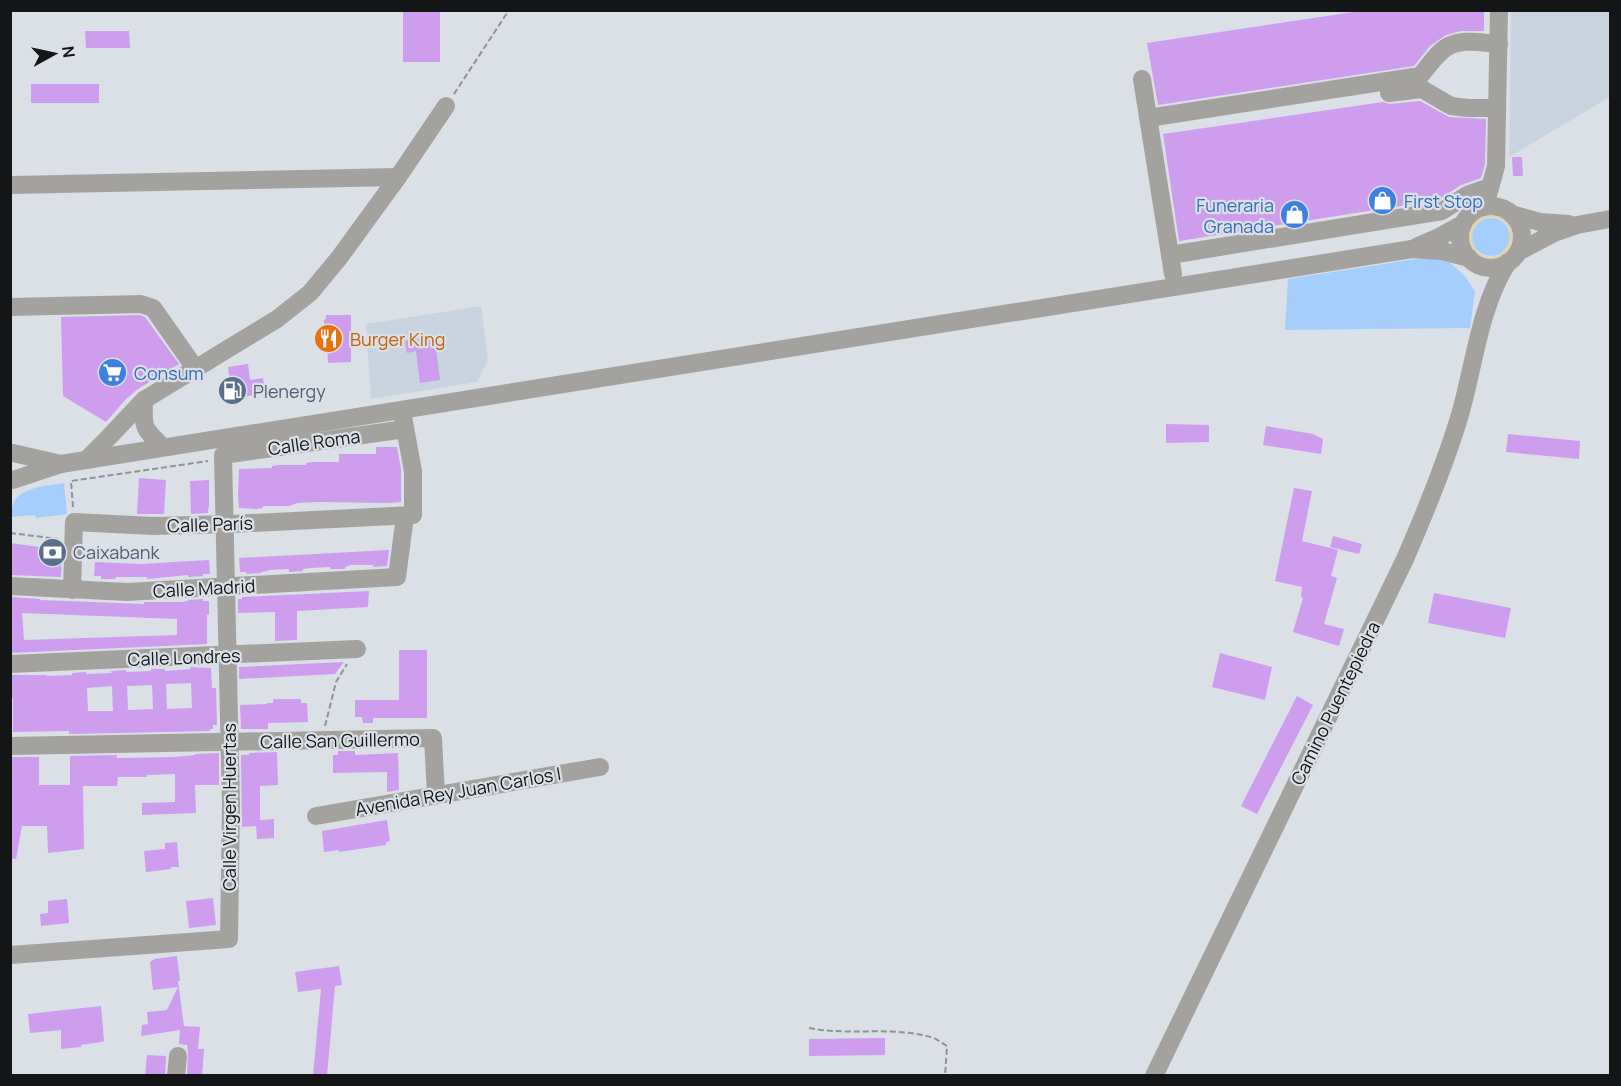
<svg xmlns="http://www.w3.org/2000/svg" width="1621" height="1086" viewBox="0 0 1621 1086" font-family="Manrope,sans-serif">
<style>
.built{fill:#c9d4e0}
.green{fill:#a5cefc}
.sand{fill:#dfd6b1;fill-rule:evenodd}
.building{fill:#ce9dee;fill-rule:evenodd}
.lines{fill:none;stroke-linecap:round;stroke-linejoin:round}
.path{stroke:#8f9398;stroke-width:2;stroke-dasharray:6 3;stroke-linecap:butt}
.minor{stroke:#a4a29f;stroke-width:18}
.labels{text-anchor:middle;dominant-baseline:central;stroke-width:4.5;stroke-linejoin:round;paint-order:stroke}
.shop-label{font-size:18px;fill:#366cbe;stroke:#dae0e6;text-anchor:start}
.food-label{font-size:18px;fill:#c56008;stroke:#dae0e6;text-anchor:start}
.service-label{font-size:18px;fill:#4e5e75;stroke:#dae0e6;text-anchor:start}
.street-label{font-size:18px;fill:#131517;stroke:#dae0e6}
</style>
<rect width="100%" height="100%" fill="#dae0e6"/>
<g class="built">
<polygon points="1511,11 1610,11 1610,97 1509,157"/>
<polygon points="481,306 488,360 477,382 371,399 366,324"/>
</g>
<g class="green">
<circle cx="1491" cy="237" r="19"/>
<polygon points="1428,257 1449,262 1465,276 1475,291 1470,328 1285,330 1288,279"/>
<path d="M64 483 67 514 36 518 35 515 11 517C10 487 41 487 64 483Z"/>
</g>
<path class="sand" d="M1490 214C1528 219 1518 266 1487 261 1480 260 1475 257 1471 251 1460 235 1472 217 1490 214ZM1490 217C1532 222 1498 278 1476 249 1466 235 1476 220 1490 217Z"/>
<g class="building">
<rect x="403" y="10" width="37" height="52"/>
<polygon points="1367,10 1484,10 1484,31 1461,31 1446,35 1430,46 1414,66 1158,105 1147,43"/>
<polygon points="85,31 129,31 130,48 86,48"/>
<rect x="31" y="84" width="68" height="19"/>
<polygon points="1420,101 1449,117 1486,119 1485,164 1481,178 1461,185 1438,200 1179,241 1163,134 1383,102 1390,104"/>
<polygon points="1512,157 1522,157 1523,176 1513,176"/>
<polygon points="139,315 145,317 179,364 138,389 126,399 106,422 63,396 61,317"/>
<polygon points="326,315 351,315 351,362 328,363 327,342 325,342 324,320 326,319"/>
<polygon points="437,337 438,348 436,349 440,380 420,383 416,351 407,353 405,341"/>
<polygon points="248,364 250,380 263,378 265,394 232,398 228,367"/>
<polygon points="1166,424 1209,425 1209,442 1166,443"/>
<polygon points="1266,426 1313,434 1323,439 1321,454 1263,445"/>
<polygon points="1508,434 1580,441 1579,459 1506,452"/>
<polygon points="376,447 397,447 401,469 401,502 389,503 319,502 297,503 290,506 263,506 263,508 256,509 239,508 238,495 239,469 272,468 272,466 279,465 306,465 306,463 313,462 339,462 339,454 376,454"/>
<polygon points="139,478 166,480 164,514 137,514"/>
<polygon points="209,480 209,508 208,507 208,513 191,514 190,481"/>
<polygon points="1294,488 1312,491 1302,541 1338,550 1331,576 1337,578 1324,624 1344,629 1339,646 1293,632 1303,598 1301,597 1302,587 1275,581"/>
<polygon points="1333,536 1362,544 1359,554 1330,547"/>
<polygon points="10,543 62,550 61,577 10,575"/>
<polygon points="389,550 387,566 373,567 373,565 351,565 345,567 345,569 330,569 330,567 310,568 303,569 303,571 289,572 289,569 268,570 268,571 261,572 261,573 247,574 246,572 240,572 239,558"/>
<polygon points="209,560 210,574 203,574 203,576 189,577 188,575 147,579 147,577 116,577 115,579 101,579 101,576 94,576 95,562 140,564"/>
<polygon points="369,591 368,607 297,611 297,640 275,641 275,612 238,613 238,599 242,599 242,597"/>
<polygon points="1434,593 1511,608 1505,638 1428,623"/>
<path d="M10 597 40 599V600L144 604V602H181L188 601V600L203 599V601H209V615H207V644L10 653ZM22 613 177 619V635L24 640Z"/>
<polygon points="399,650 427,650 427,718 373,718 373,723 363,723 362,717 355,717 355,700 399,700"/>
<polygon points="1220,653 1272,667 1265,700 1212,687"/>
<polygon points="344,662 335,674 239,679 239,667"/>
<path d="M190 667 211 668 212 688H216L217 725H213V729H210V731L69 734V731L13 732V698H10V675H47V676L72 675V673L86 672V674L112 673 111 671 126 670V672L151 671V669H165V671L191 669ZM191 683 192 708 167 709 166 684ZM152 685 153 709 128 710 127 686ZM112 686 113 711H88L87 688Z"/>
<polygon points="1297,696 1313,705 1257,814 1241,806"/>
<polygon points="273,699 301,699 301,703 307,703 308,722 268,723 268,729 241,729 240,705 267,704 267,703 273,703"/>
<polygon points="338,751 355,751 355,755 398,753 399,790 387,792 387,772 333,773 333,755 338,755"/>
<polygon points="277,752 278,785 260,786 260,820 274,819 274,838 257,839 256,826 242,827 241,755 249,755 249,753"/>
<polygon points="219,753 219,785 195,785 196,813 142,815 142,803 175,802 175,774 147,775 147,777 118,777 117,786 83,786 84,849 48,853 47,826 22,826 16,859 10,858 10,757 39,757 39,785 70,785 70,756 117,755 117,758 175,757 195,755 195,754"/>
<polygon points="387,820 390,841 386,842 386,845 339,852 339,850 324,852 322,831"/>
<polygon points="177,842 179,867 171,867 171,869 146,872 144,851 165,849 165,843"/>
<polygon points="213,898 216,925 189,928 186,901"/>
<polygon points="67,899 69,923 41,926 40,914 48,913 48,901"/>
<polygon points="177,956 180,981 178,981 184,1026 200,1027 198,1049 204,1049 202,1076 187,1076 188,1052 187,1045 179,1044 180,1030 141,1036 142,1025 148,1024 147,1012 167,1010 178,987 153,990 150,962 155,959"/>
<polygon points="339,966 342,985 335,986 327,1076 313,1076 321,989 298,992 295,972"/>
<polygon points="101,1006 104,1041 101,1042 81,1045 81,1047 61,1049 61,1030 30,1033 28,1014"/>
<polygon points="885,1038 885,1055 809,1056 809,1039"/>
<polygon points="147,1055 166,1056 165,1076 145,1076"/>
</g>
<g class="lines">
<g class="path">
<polyline points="454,94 509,10"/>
<polyline points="73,507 71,481 208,461"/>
<polyline points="10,533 58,539"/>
<polyline points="325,726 336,682 347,664"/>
<path d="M809 1028C849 1036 891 1026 931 1037 936 1038 942 1043 947 1046L945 1076"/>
</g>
<g class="minor">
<polyline points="1142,79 1173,274"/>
<polyline points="1389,93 1422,89 1451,106 1468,108 1497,108"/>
<path d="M1148 118 1420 76C1429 66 1438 50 1451 45 1464 39 1484 43 1499 44"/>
<polyline points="10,185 398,177"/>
<polyline points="1485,206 1496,166 1499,10"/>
<circle cx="1491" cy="237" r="31"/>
<polyline points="1511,214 1540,222 1569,224"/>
<polyline points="1416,247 1439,237 1463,224"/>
<polyline points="1518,252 1554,233 1577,225 1610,219"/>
<polyline points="1170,255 1442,211 1467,195 1490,187"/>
<polyline points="10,307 141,304 153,308 195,368"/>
<path d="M144 400C143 429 143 428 163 447"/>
<polyline points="13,453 61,464"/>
<polyline points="86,460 109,437 144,400 277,319 310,293 339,258 398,177 446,106"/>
<polyline points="13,480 61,464 1412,249 1442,251 1469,258"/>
<polyline points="10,586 127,592 397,577 405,516"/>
<polyline points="72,590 74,522 153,526 232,524 413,515 413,471 403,417"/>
<polyline points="10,664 357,649"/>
<polyline points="10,746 433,738 436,795"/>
<polyline points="316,816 600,767"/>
<polyline points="10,955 229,939 231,804 223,455 405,429"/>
<polyline points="176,1076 178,1056"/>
<path d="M1154 1076 1405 559C1425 513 1444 467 1459 418 1474 368 1479 307 1508 262"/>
</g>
</g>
<defs>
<symbol id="shop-disc" viewBox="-11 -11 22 22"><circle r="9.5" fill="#3f7fe0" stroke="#dae0e6"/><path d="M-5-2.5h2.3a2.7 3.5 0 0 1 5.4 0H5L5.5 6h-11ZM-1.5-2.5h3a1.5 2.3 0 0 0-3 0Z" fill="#fff"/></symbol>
<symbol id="restaurant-disc" viewBox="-11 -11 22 22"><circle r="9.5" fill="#e8710a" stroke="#dae0e6"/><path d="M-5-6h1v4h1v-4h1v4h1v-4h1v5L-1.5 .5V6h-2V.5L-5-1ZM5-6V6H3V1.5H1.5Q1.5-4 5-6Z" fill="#fff"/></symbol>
<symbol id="supermarket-disc" viewBox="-11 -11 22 22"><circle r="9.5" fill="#3f7fe0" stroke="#dae0e6"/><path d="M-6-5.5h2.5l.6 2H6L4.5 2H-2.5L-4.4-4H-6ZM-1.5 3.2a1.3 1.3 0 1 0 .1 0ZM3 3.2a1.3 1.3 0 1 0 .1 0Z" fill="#fff"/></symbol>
<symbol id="fuel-disc" viewBox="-11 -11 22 22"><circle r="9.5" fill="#5c6f8a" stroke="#dae0e6"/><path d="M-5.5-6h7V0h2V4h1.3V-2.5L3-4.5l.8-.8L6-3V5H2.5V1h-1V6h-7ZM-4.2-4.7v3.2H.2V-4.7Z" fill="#fff"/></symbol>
<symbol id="bank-disc" viewBox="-11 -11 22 22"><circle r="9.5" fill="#5c6f8a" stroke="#dae0e6"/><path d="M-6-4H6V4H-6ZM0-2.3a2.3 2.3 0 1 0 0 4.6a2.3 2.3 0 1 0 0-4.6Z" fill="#fff"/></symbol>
</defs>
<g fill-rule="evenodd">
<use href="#shop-disc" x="1366" y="184" width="33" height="33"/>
<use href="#shop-disc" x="1278" y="198" width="33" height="33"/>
<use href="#restaurant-disc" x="312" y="322" width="33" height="33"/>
<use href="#supermarket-disc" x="96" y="356" width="33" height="33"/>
<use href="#fuel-disc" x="216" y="374" width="33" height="33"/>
<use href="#bank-disc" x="36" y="536" width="33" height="33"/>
</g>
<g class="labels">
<g class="shop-label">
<text x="1404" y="201">First Stop</text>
<text x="1274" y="205" text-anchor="end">Funeraria<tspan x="1274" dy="21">Granada</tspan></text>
<text x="134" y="373">Consum</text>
</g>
<g class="food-label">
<text x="350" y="339">Burger King</text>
</g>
<g class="service-label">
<text x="253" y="391">Plenergy</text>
<text x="73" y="552">Caixabank</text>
</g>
<g class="street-label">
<text transform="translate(314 442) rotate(-8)">Calle Roma</text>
<text transform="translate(210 524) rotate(-2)">Calle París</text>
<text transform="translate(204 588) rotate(-3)">Calle Madrid</text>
<text transform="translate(184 657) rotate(-2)">Calle Londres</text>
<text transform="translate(1335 703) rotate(-64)">Camino Puentepiedra</text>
<text transform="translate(340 740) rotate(-1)">Calle San Guillermo</text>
<text transform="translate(458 791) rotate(-10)">Avenida Rey Juan Carlos I</text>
<text transform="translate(229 807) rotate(-90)">Calle Virgen Huertas</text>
</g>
</g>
<rect width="1621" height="1086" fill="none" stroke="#131517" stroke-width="24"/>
<g transform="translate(54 54) rotate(82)" stroke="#dae0e6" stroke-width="4.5" paint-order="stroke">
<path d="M0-4.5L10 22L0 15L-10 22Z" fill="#131517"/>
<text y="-9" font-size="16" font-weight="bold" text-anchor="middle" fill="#131517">N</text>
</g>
</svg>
